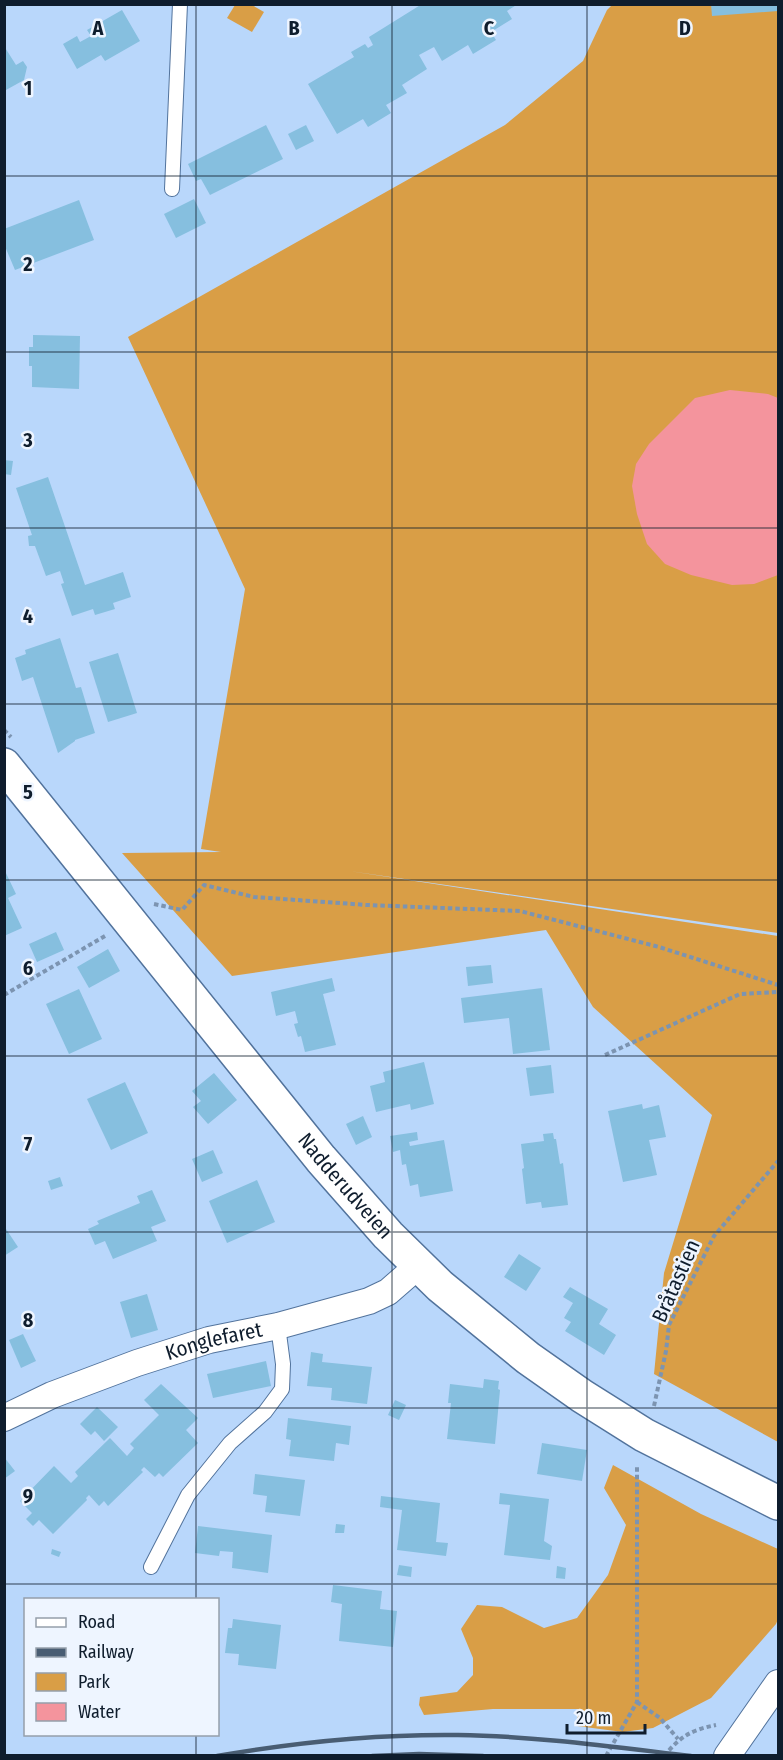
<svg xmlns="http://www.w3.org/2000/svg" width="783" height="1760" viewBox="0 0 783 1760" font-family="'Fira Sans Condensed',sans-serif">
<style>
.green{fill:#d99e46}
.water{fill:#f4949d}
.building{fill:#86bfdf}
.lines{fill:none;stroke-linecap:round;stroke-linejoin:round}
.service-casing{stroke:#52739c;stroke-width:16}
.minor-casing{stroke:#52739c;stroke-width:28}
.secondary-casing{stroke:#52739c;stroke-width:36}
.path{stroke:#7c94b1;stroke-width:4;stroke-dasharray:4.5 3;stroke-linecap:butt}
.service{stroke:#fff;stroke-width:14}
.minor{stroke:#fff;stroke-width:26}
.secondary{stroke:#fff;stroke-width:33}
.rail{stroke:#495d73;stroke-width:4.5}
.grid{fill:none;stroke:#0f1d2d;stroke-width:1.5;stroke-opacity:0.55}
.labels{text-anchor:middle;dominant-baseline:central;stroke-width:5;stroke-linejoin:round;paint-order:stroke}
.street-label{font-size:21px;fill:#0f1d2d;stroke:#eef5ff}
.grid-label{font-size:20px;text-anchor:middle;font-weight:bold;fill:#0f1d2d;stroke:#eef5ff;stroke-width:5;stroke-linejoin:round;paint-order:stroke}
</style>
<rect width="100%" height="100%" fill="#b9d7fb"/>
<g class="green">
<polygon points="235,5 252,5 264,12 252,32 227,18"/>
<polygon points="612,5 778,5 778,933 349,871 778,936 778,1442 654,1374 664,1273 712,1115 593,1007 546,930 232,976 122,853 221,852 201,849 245,589 128,337 505,125 583,61 607,10"/>
<polygon points="613,1465 701,1514 778,1549 778,1619 776,1624 711,1698 653,1728 623,1732 577,1726 578,1709 493,1709 424,1715 419,1705 420,1697 457,1692 473,1675 473,1658 461,1629 477,1605 502,1607 544,1628 577,1618 608,1575 626,1525 604,1488"/>
</g>
<polygon class="water" points="730,390 768,394 778,398 778,575 754,584 732,585 691,575 665,564 647,544 637,514 632,486 636,464 649,444 695,398"/>
<g class="building">
<polygon points="422,4 518,4 507,11 512,19 491,32 496,40 473,54 468,45 442,61 434,47 419,55 427,69 402,85 407,93 386,105 391,113 368,127 363,119 337,134 308,84 354,57 351,52 365,44 368,48 373,45 369,37"/>
<polygon points="711,4 778,4 778,11 712,16"/>
<polygon points="122,10 140,41 105,61 101,55 77,69 63,44 77,36 80,42 91,36 87,30"/>
<polygon points="4,46 16,65 23,61 27,67 24,80 6,90"/>
<polygon points="266,125 283,159 210,195 201,179 196,181 188,164"/>
<polygon points="306,125 314,141 296,150 288,134"/>
<polygon points="194,199 206,223 176,238 164,214"/>
<polygon points="79,200 94,240 15,270 4,244 4,229"/>
<polygon points="33,335 80,336 79,389 32,387 32,366 29,366 29,347 33,347"/>
<polygon points="4,460 13,461 11,475 4,474"/>
<polygon points="48,477 85,585 123,572 131,597 113,603 115,609 95,615 93,609 72,616 61,584 64,583 60,571 46,576 35,546 29,546 28,536 32,535 16,488"/>
<polygon points="60,638 76,688 81,687 95,733 75,740 75,741 58,753 33,677 22,681 15,658 26,654 25,650"/>
<polygon points="118,653 137,713 108,722 89,662"/>
<polygon points="4,869 16,894 8,898 22,928 4,936"/>
<polygon points="56,932 64,950 37,962 29,944"/>
<polygon points="108,949 120,971 89,988 77,967"/>
<polygon points="491,965 493,983 468,986 466,967"/>
<polygon points="332,978 335,991 323,994 336,1045 305,1052 301,1036 298,1037 294,1024 298,1023 295,1011 276,1016 271,992"/>
<polygon points="542,988 550,1050 513,1054 509,1018 464,1023 461,998"/>
<polygon points="79,989 102,1039 69,1054 46,1004"/>
<polygon points="424,1062 434,1104 411,1110 410,1104 376,1112 370,1086 385,1082 383,1072"/>
<polygon points="551,1065 554,1093 530,1096 526,1068"/>
<polygon points="214,1073 237,1100 208,1124 193,1107 201,1101 192,1091"/>
<polygon points="125,1082 148,1133 111,1150 87,1099"/>
<polygon points="642,1104 643,1109 659,1105 666,1137 649,1140 657,1175 623,1182 608,1111"/>
<polygon points="363,1116 372,1137 356,1145 346,1124"/>
<polygon points="417,1132 418,1140 409,1142 410,1146 444,1140 453,1191 420,1197 418,1184 410,1186 406,1164 402,1165 400,1150 393,1152 390,1136"/>
<polygon points="553,1133 554,1139 556,1139 560,1164 563,1163 568,1205 542,1208 541,1202 526,1204 522,1169 524,1168 521,1144 544,1141 543,1134"/>
<polygon points="213,1150 223,1173 202,1182 192,1159"/>
<polygon points="60,1177 63,1186 51,1190 48,1181"/>
<polygon points="257,1180 275,1222 227,1243 209,1201"/>
<polygon points="152,1190 166,1221 151,1227 157,1241 113,1259 105,1241 95,1245 88,1229 99,1224 97,1221 140,1203 137,1196"/>
<polygon points="4,1226 18,1247 4,1256"/>
<polygon points="519,1254 541,1268 526,1291 504,1277"/>
<polygon points="570,1287 608,1309 599,1324 616,1335 604,1355 565,1331 571,1322 564,1318 573,1303 563,1297"/>
<polygon points="147,1294 158,1330 131,1338 120,1302"/>
<polygon points="23,1334 36,1361 21,1368 9,1340"/>
<polygon points="311,1352 323,1354 322,1362 372,1367 367,1404 331,1400 332,1388 307,1386"/>
<polygon points="266,1361 271,1386 213,1398 207,1374"/>
<polygon points="484,1379 499,1381 498,1389 500,1390 495,1444 447,1439 451,1403 448,1403 450,1384 483,1388"/>
<polygon points="161,1384 198,1418 186,1430 198,1443 163,1477 159,1473 155,1477 144,1467 141,1470 143,1472 108,1506 104,1501 99,1506 89,1495 86,1498 87,1500 53,1534 39,1520 33,1526 26,1519 32,1513 20,1501 54,1466 71,1483 78,1476 75,1472 110,1438 127,1456 134,1448 130,1444 159,1415 144,1400"/>
<polygon points="395,1400 406,1405 399,1420 388,1415"/>
<polygon points="97,1407 118,1427 104,1441 95,1431 91,1435 80,1424"/>
<polygon points="288,1418 351,1426 349,1445 336,1443 334,1461 289,1456 291,1440 286,1439"/>
<polygon points="542,1443 587,1450 582,1481 537,1474"/>
<polygon points="4,1457 15,1471 4,1479"/>
<polygon points="255,1474 305,1480 300,1516 265,1512 267,1496 253,1494"/>
<polygon points="500,1493 549,1499 544,1541 552,1546 550,1560 504,1555 510,1505 499,1504"/>
<polygon points="381,1496 440,1503 436,1542 448,1543 446,1556 397,1550 402,1510 380,1507"/>
<polygon points="336,1524 345,1525 344,1533 335,1533"/>
<polygon points="198,1526 272,1535 268,1573 232,1568 233,1552 220,1551 219,1556 195,1553"/>
<polygon points="52,1549 61,1552 59,1557 51,1554"/>
<polygon points="399,1565 412,1567 411,1577 397,1575"/>
<polygon points="557,1566 566,1568 565,1579 556,1578"/>
<polygon points="333,1585 382,1591 380,1609 397,1611 393,1647 339,1641 342,1604 331,1602"/>
<polygon points="233,1619 281,1625 276,1669 238,1665 239,1654 225,1653 228,1628 232,1628"/>
</g>
<g class="lines">
<defs>
<g id="service">
<polyline points="172,189 180,4"/>
<polyline points="151,1567 188,1495 230,1443 265,1412 282,1389 283,1364 278,1326"/>
</g>
<g id="minor">
<path id="s1" d="M4 1418 52 1395 137 1363 209 1340 278 1326 369 1301 388 1292 419 1265"/>
<polyline points="727,1756 778,1683"/>
</g>
<g id="secondary">
<path id="s2" d="M4 765 321 1159 388 1235 440 1286 528 1358 582 1396 644 1435 778 1503"/>
</g>
</defs>
<use href="#service" class="service-casing"/>
<use href="#minor" class="minor-casing"/>
<use href="#secondary" class="secondary-casing"/>
<g class="path">
<polyline points="4,730 11,737"/>
<polyline points="154,904 182,910 204,885 254,897 367,905 520,911 659,947 778,985"/>
<polyline points="4,995 105,936"/>
<polyline points="605,1055 740,994 778,992"/>
<polyline points="654,1406 666,1351 669,1325 714,1236 778,1161"/>
<polyline points="637,1702 660,1718 678,1739"/>
<polyline points="606,1756 637,1702 637,1465"/>
<path d="M664 1756C681 1736 691 1730 716 1725"/>
</g>
<use href="#service" class="service"/>
<use href="#minor" class="minor"/>
<use href="#secondary" class="secondary"/>
<g class="rail">
<path d="M217 1756C297 1742 377 1734 458 1735 536 1736 614 1747 691 1756"/>
<polyline points="372,1756 419,1754 483,1756"/>
</g>
</g>
<path class="grid" d="M196 4V1600M392 4V1756M587 4V1756M4 176H778M4 352H778M4 528H778M4 704H778M4 880H778M4 1056H778M4 1232H778M4 1408H778M4 1584H778M196 1734V1756"/>
<g class="labels">
<g class="street-label">
<text stroke="none"><textPath href="#s2" startOffset="542">Nadderudveien</textPath></text>
<text transform="translate(676 1281) rotate(-66)">Bråtastien</text>
<text stroke="none"><textPath href="#s1" startOffset="224">Konglefaret</textPath></text>
</g>
</g>
<g class="grid-label">
<text x="98" y="35">A</text>
<text x="294" y="35">B</text>
<text x="489" y="35">C</text>
<text x="685" y="35">D</text>
<text x="28" y="95">1</text>
<text x="28" y="271">2</text>
<text x="28" y="447">3</text>
<text x="28" y="623">4</text>
<text x="28" y="799">5</text>
<text x="28" y="975">6</text>
<text x="28" y="1151">7</text>
<text x="28" y="1327">8</text>
<text x="28" y="1503">9</text>
</g>
<rect width="783" height="1760" fill="none" stroke="#0f1d2d" stroke-width="12"/>
<rect x="24" y="1598" width="195" height="138" fill="#eef5ff" stroke="#959fab" stroke-width="1.5"/>
<rect x="36" y="1618" width="30" height="9" fill="#ffffff" stroke="#959fab" stroke-width="1.5"/>
<text x="78" y="1628" font-size="18" fill="#0f1d2d">Road</text>
<rect x="36" y="1648" width="30" height="9" fill="#495d73" stroke="#959fab" stroke-width="1.5"/>
<text x="78" y="1658" font-size="18" fill="#0f1d2d">Railway</text>
<rect x="36" y="1673" width="30" height="18" fill="#d99e46" stroke="#959fab" stroke-width="1.5"/>
<text x="78" y="1688" font-size="18" fill="#0f1d2d">Park</text>
<rect x="36" y="1703" width="30" height="18" fill="#f4949d" stroke="#959fab" stroke-width="1.5"/>
<text x="78" y="1718" font-size="18" fill="#0f1d2d">Water</text>
<path d="M567 1724v9h78v-9" fill="none" stroke="#0f1d2d" stroke-width="3"/>
<text x="576" y="1724" font-size="18" fill="#0f1d2d" stroke="#eef5ff" stroke-width="4.5" paint-order="stroke">20 m</text>
</svg>
